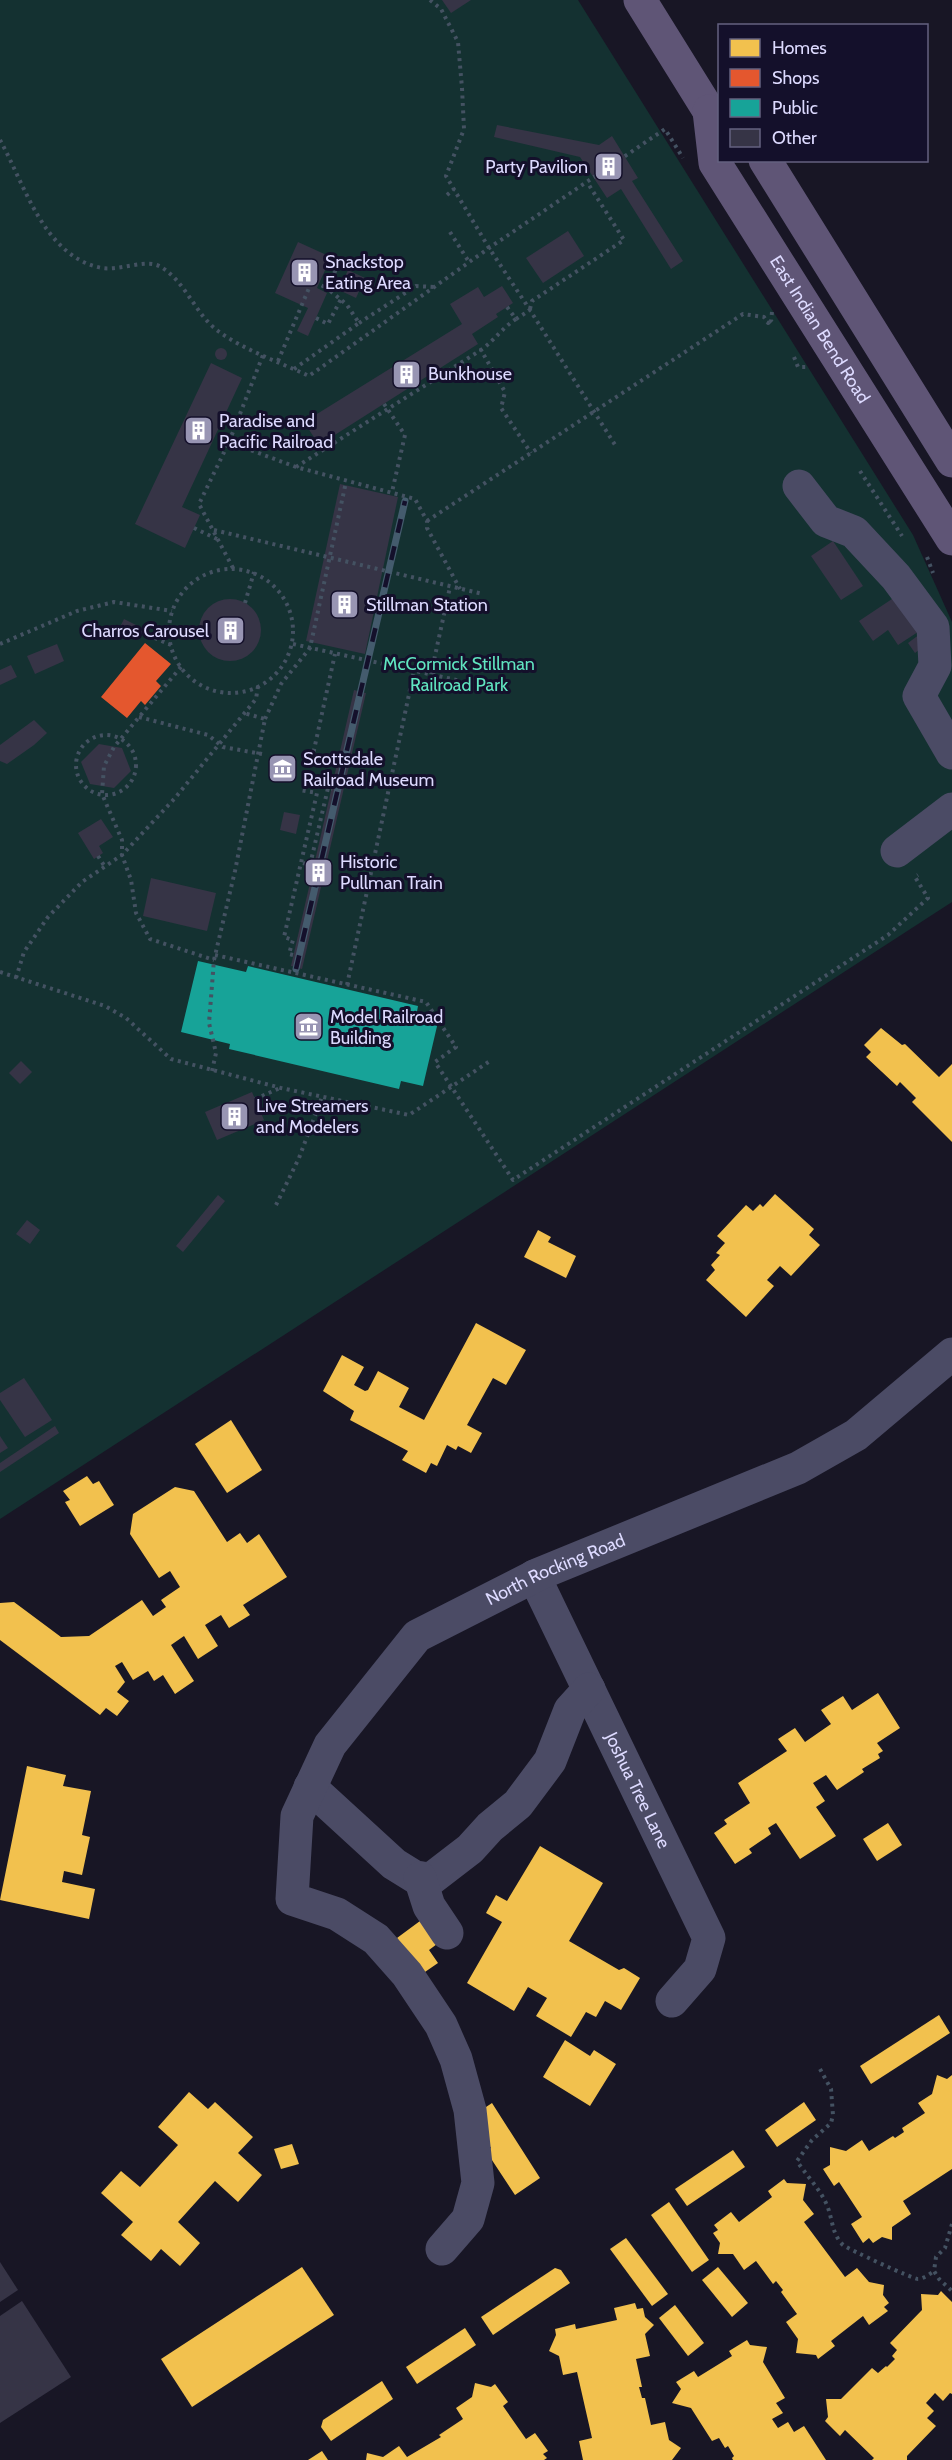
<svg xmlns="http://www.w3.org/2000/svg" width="952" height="2460" viewBox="0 0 952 2460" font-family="Cabin,sans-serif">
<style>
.green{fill:#143131}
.homes{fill:#f2c14e}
.shops{fill:#e4572e}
.public{fill:#17a398}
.building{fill:#363446}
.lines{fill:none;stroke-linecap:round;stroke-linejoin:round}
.path{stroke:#445262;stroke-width:4;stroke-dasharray:3 4.5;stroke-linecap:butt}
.minor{stroke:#4b4b65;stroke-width:33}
.major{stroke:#5f5576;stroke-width:33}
.rail-casing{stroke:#445b6d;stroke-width:7}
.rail{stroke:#14102b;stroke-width:4.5;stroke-dasharray:14;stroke-linecap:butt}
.labels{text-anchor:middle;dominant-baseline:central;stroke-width:6;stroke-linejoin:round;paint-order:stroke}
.poi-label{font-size:18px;fill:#dddaff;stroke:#14102b;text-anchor:start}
.street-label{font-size:18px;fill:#dddaff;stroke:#14102b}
.park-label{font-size:18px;fill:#60e5c0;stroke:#14102b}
</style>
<rect width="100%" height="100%" fill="#181625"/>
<polygon class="green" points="0,0 578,0 913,535 952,622 952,902 0,1519"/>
<g class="homes">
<polygon points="881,1028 902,1045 905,1044 939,1077 952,1064 952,1142 912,1102 916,1098 900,1082 897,1086 866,1057 871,1052 864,1045"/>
<polygon points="775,1194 814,1229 809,1235 820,1245 791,1276 780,1266 767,1280 774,1286 746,1317 706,1280 715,1270 711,1265 720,1255 716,1253 725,1243 717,1236 746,1205 753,1211 760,1204 763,1207"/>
<polygon points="538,1230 551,1237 548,1242 576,1256 566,1278 524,1257"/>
<polygon points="476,1323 526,1350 506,1385 493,1378 467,1425 482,1433 471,1453 458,1446 456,1450 447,1445 437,1466 431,1463 426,1473 402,1460 408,1451 350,1420 354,1411 323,1391 342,1355 364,1367 354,1385 365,1391 368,1390 378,1371 409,1388 399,1407 424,1420"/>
<polygon points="231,1420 262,1470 227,1493 195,1444"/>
<polygon points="87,1476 93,1484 99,1481 114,1505 80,1526 65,1502 70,1500 63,1491"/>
<polygon points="175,1487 194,1491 227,1542 240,1533 247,1543 259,1534 287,1577 243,1605 250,1615 229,1628 221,1615 205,1625 218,1646 198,1659 184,1636 171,1645 194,1681 175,1694 163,1675 154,1681 148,1671 133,1680 122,1662 115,1666 125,1682 117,1692 129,1701 117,1716 106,1708 100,1715 0,1640 0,1603 14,1602 61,1637 89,1636 142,1600 153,1616 166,1607 161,1600 180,1587 170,1571 159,1578 130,1534 133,1514"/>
<polygon points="878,1693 900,1728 877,1743 883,1751 878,1754 880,1758 862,1769 864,1772 837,1790 826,1775 813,1783 825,1801 816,1807 836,1836 800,1859 776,1823 768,1828 771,1834 749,1849 752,1853 735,1864 714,1833 727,1824 724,1820 750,1803 738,1783 787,1751 778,1739 795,1728 805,1742 831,1724 821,1710 843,1696 852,1710"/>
<polygon points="27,1766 66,1775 63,1786 91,1791 82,1835 90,1837 82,1875 64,1871 62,1882 95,1889 89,1919 0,1900"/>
<polygon points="888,1823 902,1845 877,1861 863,1839"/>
<polygon points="540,1846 603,1883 569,1941 619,1970 624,1968 640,1978 621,2010 605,2001 596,2017 586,2012 571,2037 536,2016 547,1998 528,1987 514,2011 467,1983 502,1922 486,1913 496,1895 507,1901"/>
<polygon points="420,1921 437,1944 429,1950 438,1963 422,1974 397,1938"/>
<polygon points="939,2015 950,2033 871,2084 860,2066"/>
<polygon points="565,2040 590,2056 594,2050 616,2064 590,2106 543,2077"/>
<polygon points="937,2075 947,2079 952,2075 952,2169 903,2201 911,2214 892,2227 892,2240 882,2237 873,2243 869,2238 863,2243 851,2224 862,2217 839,2182 834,2186 823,2169 830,2165 830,2147 846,2151 862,2140 869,2151 893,2136 895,2138 904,2132 902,2128 925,2113 918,2103 932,2094"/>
<polygon points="189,2092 208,2109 215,2102 253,2137 238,2153 262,2175 238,2202 215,2181 178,2222 200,2243 180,2266 161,2249 151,2261 121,2235 133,2222 101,2193 121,2171 140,2187 178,2145 158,2127"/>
<polygon points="804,2102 816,2120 777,2147 765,2130"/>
<polygon points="492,2103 540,2178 515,2195 486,2151 491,2148 478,2129 474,2115"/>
<polygon points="292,2144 299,2164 281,2169 274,2149"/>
<polygon points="733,2150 745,2167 687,2206 675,2189"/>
<polygon points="784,2179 787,2183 806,2184 803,2200 814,2214 804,2222 845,2277 857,2268 869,2282 884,2285 883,2295 889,2303 884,2307 888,2311 869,2325 863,2316 831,2341 835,2346 818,2359 816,2355 796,2353 798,2339 786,2322 797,2314 781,2292 783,2290 776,2281 773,2284 756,2261 744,2270 733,2254 718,2254 720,2243 713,2233 718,2230 714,2225 731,2212 739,2222 772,2197 768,2191"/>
<polygon points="669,2202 709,2260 692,2272 651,2215"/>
<polygon points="626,2238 668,2294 652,2306 610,2249"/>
<polygon points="302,2267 334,2315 192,2407 161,2359"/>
<polygon points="718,2267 748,2303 732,2317 702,2280"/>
<polygon points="555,2268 561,2270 570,2283 493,2335 481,2317"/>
<polygon points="941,2291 952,2302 952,2394 950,2393 943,2401 935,2393 926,2403 934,2411 927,2418 936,2426 907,2456 907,2460 872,2460 874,2458 845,2430 840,2436 825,2421 828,2417 826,2399 841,2399 872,2368 878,2373 886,2366 887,2367 895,2359 892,2356 897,2350 890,2343 922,2310 921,2294 938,2295"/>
<polygon points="635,2303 637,2309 643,2308 645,2317 654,2325 645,2334 650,2356 636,2359 642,2387 639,2387 642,2398 645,2398 651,2425 665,2422 669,2440 681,2448 672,2460 583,2460 579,2441 592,2438 577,2372 563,2375 559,2356 549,2351 556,2335 555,2329 575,2324 576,2329 617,2320 614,2308"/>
<polygon points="675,2305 704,2343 688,2356 659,2318"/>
<polygon points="465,2328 476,2345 417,2384 406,2367"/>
<polygon points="747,2340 750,2345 767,2347 763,2362 785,2398 776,2403 783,2413 772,2419 778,2428 788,2422 794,2432 804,2426 826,2460 733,2460 732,2458 734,2456 728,2446 725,2448 719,2438 712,2441 691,2408 672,2403 681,2389 676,2382 694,2371 698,2377 732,2356 729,2351"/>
<polygon points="382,2381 393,2399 331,2441 321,2427 323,2420"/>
<polygon points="475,2383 491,2387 495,2384 508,2402 503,2406 526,2439 535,2433 548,2451 543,2454 547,2458 544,2460 366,2460 367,2453 383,2457 399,2446 407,2457 441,2437 439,2435 463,2419 456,2408 472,2397"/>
<polygon points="322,2451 328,2460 308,2460"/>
</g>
<polygon class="shops" points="145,643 171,664 156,681 161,686 145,705 141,701 127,718 101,697"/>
<polygon class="public" points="198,961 246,972 248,966 418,1006 416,1017 438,1022 423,1086 401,1081 399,1089 229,1049 230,1044 181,1032"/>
<g class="building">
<polygon points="442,0 471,0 451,13"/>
<polygon points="497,125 599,145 612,136 638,178 632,181 683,261 671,269 621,189 607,198 580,157 494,137"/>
<polygon points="568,231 584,256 543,283 526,258"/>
<polygon points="298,242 331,257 317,288 327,293 308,336 297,331 308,308 275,293"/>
<polygon points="348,270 365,278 356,298 339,290"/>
<polygon points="502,286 513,303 496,314 498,317 472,334 478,344 319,445 304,422 462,324 450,304 478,287 484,297"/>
<circle cx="221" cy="354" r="6"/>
<polygon points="211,363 242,378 182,507 200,515 185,548 135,524"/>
<polygon points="340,484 398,497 365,654 306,641"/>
<polygon points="833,541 863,586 841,600 811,556"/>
<polygon points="898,595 921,630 898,645 888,630 873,641 859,621"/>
<circle cx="230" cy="630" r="31"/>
<polygon points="124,619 136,625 130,637 118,631"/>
<polygon points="920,634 927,644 915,653 908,643"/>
<polygon points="57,644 64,661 35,674 27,656"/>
<polygon points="11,665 17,677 0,685 0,670"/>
<polygon points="354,690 366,693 302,969 291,966"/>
<polygon points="34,720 47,733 34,745 7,764 0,761 0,745"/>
<polygon points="99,744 122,748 131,771 114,788 90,784 81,762"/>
<polygon points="284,812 300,815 296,834 280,830"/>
<polygon points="101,819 113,837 99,846 103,853 94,859 78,833"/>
<polygon points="151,878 216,893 207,931 143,916"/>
<polygon points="21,1061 32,1072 20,1084 9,1073"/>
<polygon points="252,1092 264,1120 217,1140 205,1112"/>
<polygon points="218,1195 225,1201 183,1252 176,1246"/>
<polygon points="27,1220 40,1230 30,1244 16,1234"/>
<polygon points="24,1378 52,1420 25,1437 0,1400 0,1393"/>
<polygon points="55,1426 59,1433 0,1472 0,1463"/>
<polygon points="0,1436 8,1448 0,1453"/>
<polygon points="0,2262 18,2290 0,2302"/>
<polygon points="22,2301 71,2377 0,2423 0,2316"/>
</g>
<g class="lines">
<g class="path">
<polyline points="430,0 441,9 458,42 462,88 464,129 446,176 489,248 530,310"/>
<path d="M0 140C25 185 44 257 102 268 120 271 147 258 161 267 186 282 195 314 218 331 244 350 279 362 309 376L489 248 665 129 683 158"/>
<polyline points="447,195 454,189"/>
<polyline points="450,232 469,262"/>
<polyline points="507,307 516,319 530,310 617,448"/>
<polyline points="530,309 532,301 624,240 587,182"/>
<polyline points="772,312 771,321 774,324"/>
<polyline points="316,318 328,324 341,299"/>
<path d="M516 319C502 328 495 340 481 350L505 392 501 408 531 453"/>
<polyline points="359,323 416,286 434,287"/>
<polyline points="794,357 798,367 808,367"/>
<polyline points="278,361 312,281 327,288 341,259"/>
<polyline points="294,369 359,323 347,305 327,288"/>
<polyline points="384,404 405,435 392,492"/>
<polyline points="229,442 263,355"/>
<polyline points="296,467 481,350"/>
<polyline points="860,471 902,536"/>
<polyline points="427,521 743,314 764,317 768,323 771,321"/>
<polyline points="194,528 217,539"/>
<polyline points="214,530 483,594"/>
<polyline points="927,557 933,573"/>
<polyline points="233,568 199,504 229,442 296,467 415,499 427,521 427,528 460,589"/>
<circle cx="231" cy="631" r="62"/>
<polyline points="245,603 254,572"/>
<polyline points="134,629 171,645"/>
<polyline points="0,644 77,611 114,602 172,611"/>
<polyline points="293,644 461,681"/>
<polyline points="181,667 114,747 104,766 102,794 122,840 122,855 131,880 136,913 150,939 214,960"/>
<polyline points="431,674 450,587"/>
<polyline points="139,717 208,735 223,747 262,754"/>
<polyline points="265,719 281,684 310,648 346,482"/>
<circle cx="106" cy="765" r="30"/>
<polyline points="312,759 335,654"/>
<polyline points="98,856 105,867"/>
<polyline points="303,863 310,865 328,788 332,789"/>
<polyline points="215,955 426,1002 456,1047 435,1062 513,1180 888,935 928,898 915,877 918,875"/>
<polyline points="293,955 289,954 293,940 284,937 317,793 299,790"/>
<polyline points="0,972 105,1006 126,1018 171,1059 281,1088 409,1115 490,1061"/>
<polyline points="16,978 24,952 48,917 82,882 122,855 175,798 256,699 258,686"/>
<polyline points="347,985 414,671"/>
<polyline points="212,1071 216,1053 209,1023 214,960 235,871 265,719 244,713"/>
<polyline points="255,1099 280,1088"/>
<polyline points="276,1205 299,1158 322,1097"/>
<path d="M820 2069 831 2089 833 2115 831 2123 812 2140 797 2161C806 2175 819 2188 826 2203 833 2218 831 2233 843 2245 848 2249 913 2279 918 2279 923 2279 930 2274 934 2271"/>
<polyline points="952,2224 945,2248 936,2257 934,2271 939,2279 952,2291"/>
</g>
<g class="minor">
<polyline points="799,486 826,521 854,532 896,577 933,627 935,666 919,696 952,753"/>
<polyline points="897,851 952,809"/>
<path id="s1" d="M534 1576 709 1938 700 1969 672 2001"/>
<polyline points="310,1787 394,1864 415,1877 431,1879 470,1849 490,1827 518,1804 550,1761 570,1710 589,1689"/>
<polyline points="420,1878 429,1906 447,1933"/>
<path id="s2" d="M442 2249 468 2219 478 2183 470 2110 456 2059 441 2025 407 1974 376 1939 337 1914 292 1899 297 1816 330 1745 417 1636 539 1574 798 1468 856 1435 952 1354"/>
</g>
<g class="major">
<polyline points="640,0 709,111 720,119"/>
<path id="s3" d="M709 111 715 163 952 539"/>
<polyline points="765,160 952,461"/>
</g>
<defs>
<polyline id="rail" points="296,969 405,501"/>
</defs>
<use href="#rail" class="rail-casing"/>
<use href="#rail" class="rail"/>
</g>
<defs>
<symbol id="building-square" viewBox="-11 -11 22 22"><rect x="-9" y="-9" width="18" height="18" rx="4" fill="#9895b3" stroke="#14102b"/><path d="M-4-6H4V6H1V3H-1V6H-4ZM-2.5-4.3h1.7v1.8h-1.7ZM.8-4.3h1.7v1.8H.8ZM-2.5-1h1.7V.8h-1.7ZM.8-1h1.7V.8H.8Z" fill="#fff"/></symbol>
<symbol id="museum-square" viewBox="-11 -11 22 22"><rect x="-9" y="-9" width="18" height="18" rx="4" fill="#9895b3" stroke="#14102b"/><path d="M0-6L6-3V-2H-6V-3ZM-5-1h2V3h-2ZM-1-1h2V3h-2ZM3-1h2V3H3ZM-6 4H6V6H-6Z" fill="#fff"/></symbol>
</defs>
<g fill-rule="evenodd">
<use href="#building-square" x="592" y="150" width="33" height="33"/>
<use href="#building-square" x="288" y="256" width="33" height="33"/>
<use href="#building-square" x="390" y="358" width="33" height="33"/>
<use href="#building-square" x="182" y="414" width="33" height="33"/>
<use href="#building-square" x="328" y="588" width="33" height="33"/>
<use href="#building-square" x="214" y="614" width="33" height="33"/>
<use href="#museum-square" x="266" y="752" width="33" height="33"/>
<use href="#building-square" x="302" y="856" width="33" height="33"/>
<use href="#museum-square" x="292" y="1010" width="33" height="33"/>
<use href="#building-square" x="218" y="1100" width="33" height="33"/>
</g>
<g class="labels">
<g class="poi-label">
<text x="588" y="167" text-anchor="end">Party Pavilion</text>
<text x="325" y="262">Snackstop<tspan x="325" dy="21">Eating Area</tspan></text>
<text x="428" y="374">Bunkhouse</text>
<text x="219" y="421">Paradise and<tspan x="219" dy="21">Pacific Railroad</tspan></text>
<text x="366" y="605">Stillman Station</text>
<text x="209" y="631" text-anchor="end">Charros Carousel</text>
<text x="303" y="759">Scottsdale<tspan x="303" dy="21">Railroad Museum</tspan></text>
<text x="340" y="862">Historic<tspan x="340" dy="21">Pullman Train</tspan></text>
<text x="330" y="1017">Model Railroad<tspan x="330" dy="21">Building</tspan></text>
<text x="256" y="1106">Live Streamers<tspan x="256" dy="21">and Modelers</tspan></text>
</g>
<g class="street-label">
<text stroke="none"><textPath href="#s3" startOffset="249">East Indian Bend Road</textPath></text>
<text stroke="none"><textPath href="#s2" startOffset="897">North Rocking Road</textPath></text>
<text stroke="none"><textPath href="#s1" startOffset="238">Joshua Tree Lane</textPath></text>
</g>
<g class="park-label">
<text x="459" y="664">McCormick Stillman<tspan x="459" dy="21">Railroad Park</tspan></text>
</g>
</g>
<rect x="718" y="24" width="210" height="138" fill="#14102b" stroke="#646180" stroke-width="1.5"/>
<rect x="730" y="39" width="30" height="18" fill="#f2c14e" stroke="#646180" stroke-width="1.5"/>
<text x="772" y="54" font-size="18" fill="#dddaff">Homes</text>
<rect x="730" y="69" width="30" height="18" fill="#e4572e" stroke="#646180" stroke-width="1.5"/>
<text x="772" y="84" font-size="18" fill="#dddaff">Shops</text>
<rect x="730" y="99" width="30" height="18" fill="#17a398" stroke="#646180" stroke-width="1.5"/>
<text x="772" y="114" font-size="18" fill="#dddaff">Public</text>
<rect x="730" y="129" width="30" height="18" fill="#363446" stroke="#646180" stroke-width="1.5"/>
<text x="772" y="144" font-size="18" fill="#dddaff">Other</text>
</svg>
